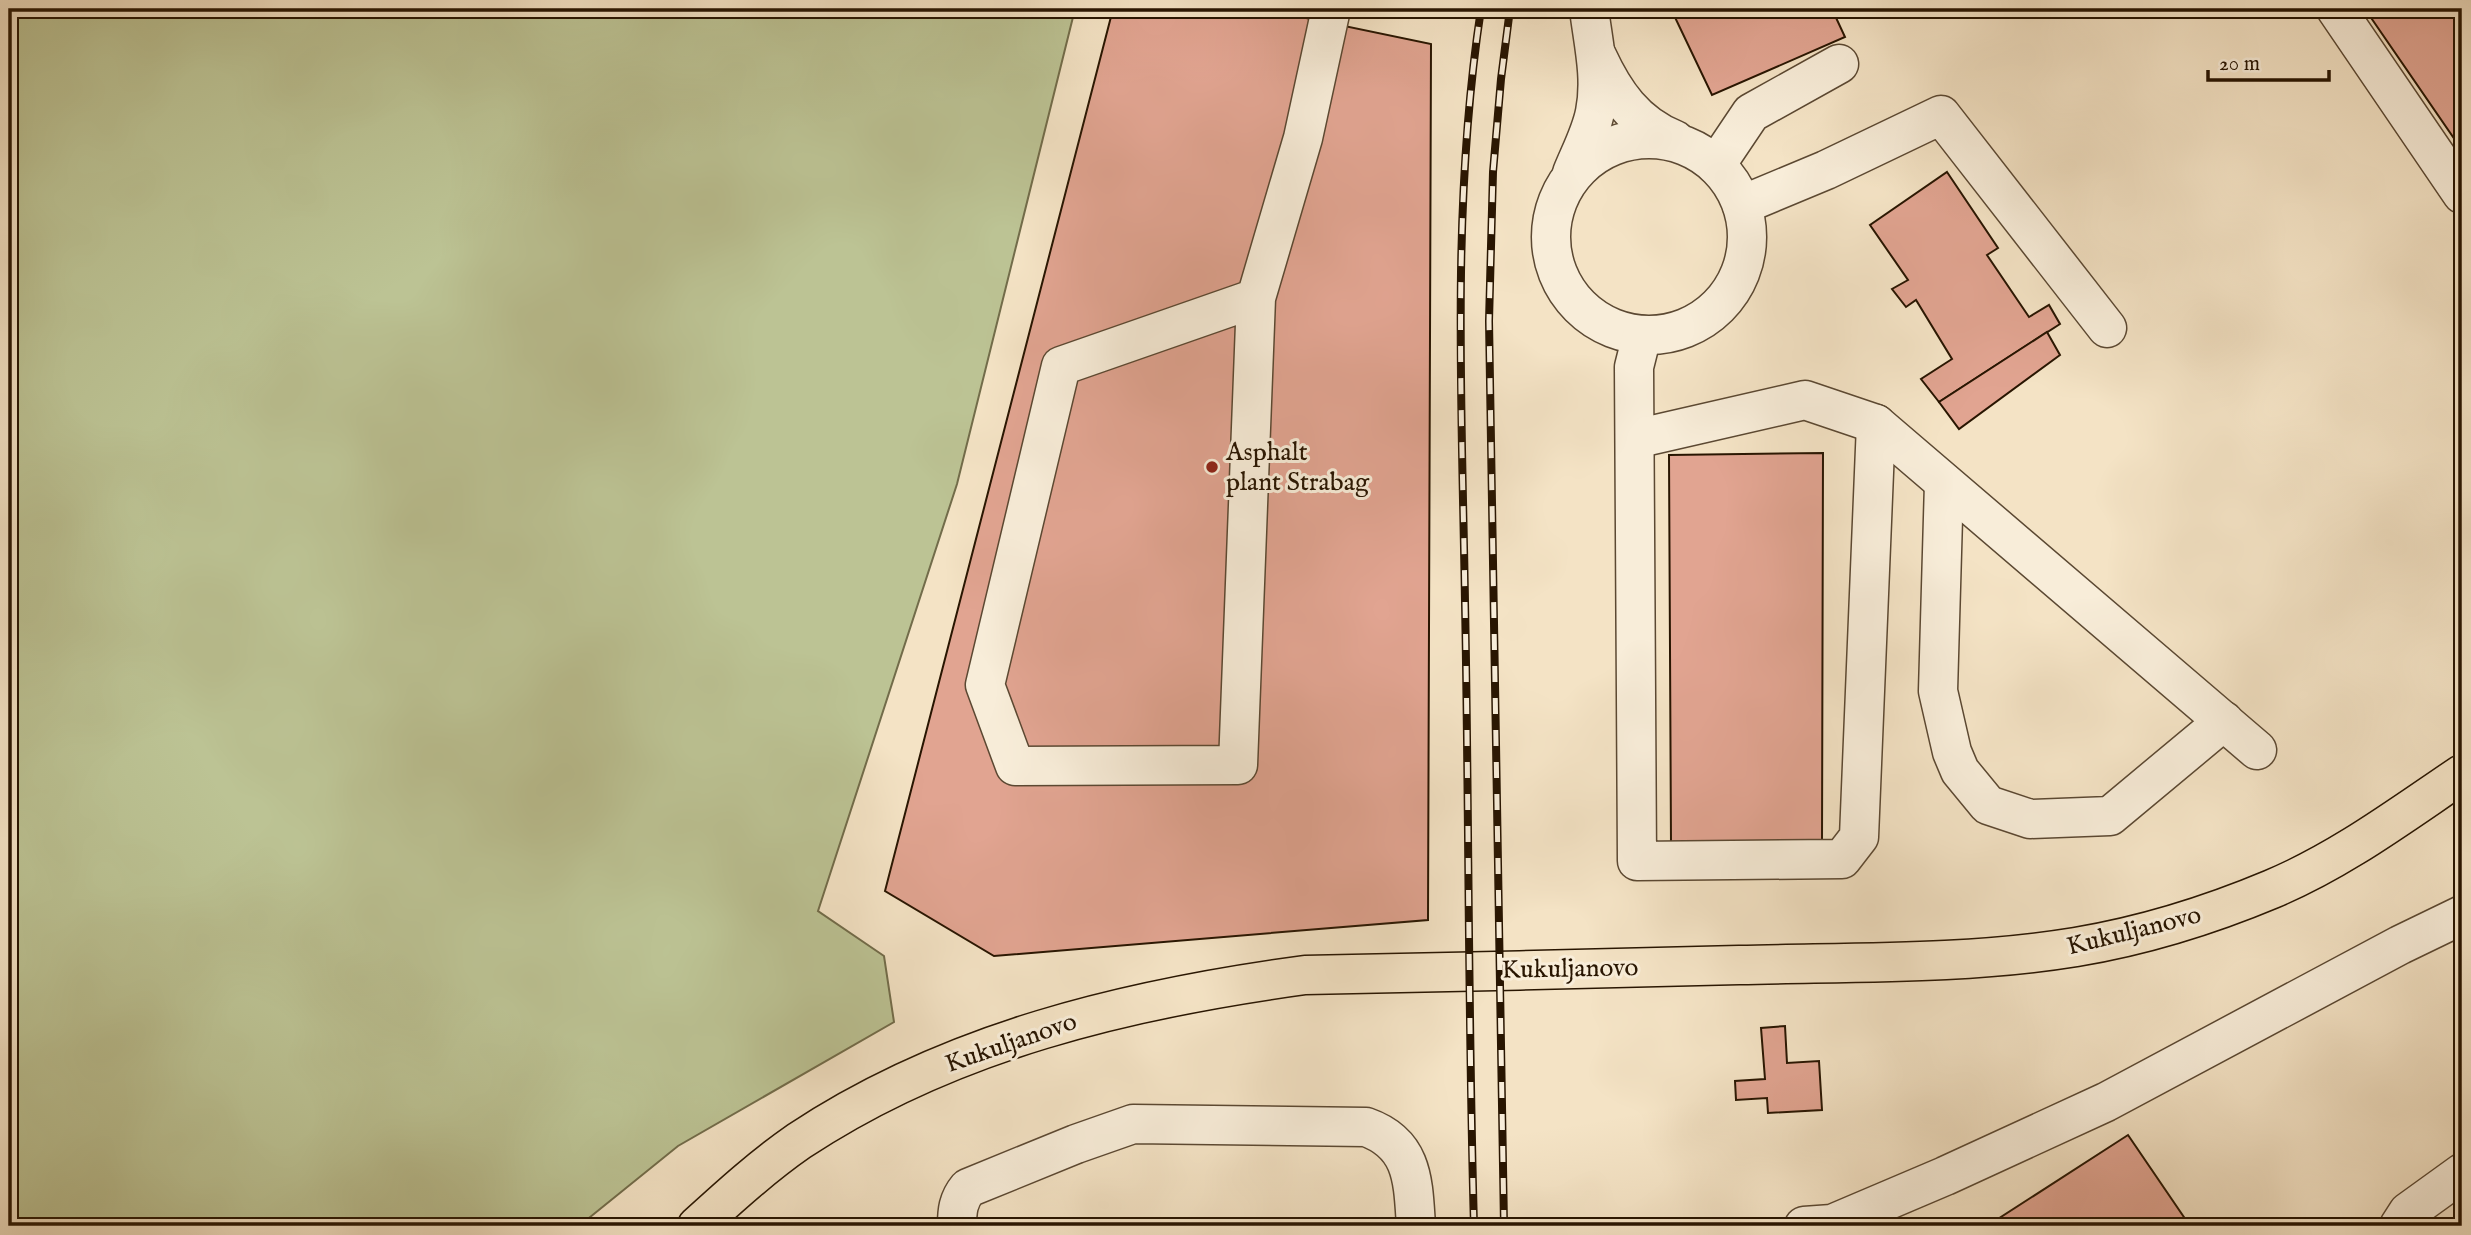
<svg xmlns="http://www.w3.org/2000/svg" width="2471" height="1235" viewBox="0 0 2471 1235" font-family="'IM FELL English',serif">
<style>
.green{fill:#bcc394;stroke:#726c4a;stroke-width:2}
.building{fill:#e1a491;stroke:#281501;stroke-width:2}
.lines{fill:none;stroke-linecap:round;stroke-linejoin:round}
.minor-casing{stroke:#5b4832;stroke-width:41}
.major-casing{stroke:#281501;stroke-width:41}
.minor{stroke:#f8edd9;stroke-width:38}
.major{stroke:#f4e3c5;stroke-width:38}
.rail-casing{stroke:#281501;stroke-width:8}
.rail{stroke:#f8edd9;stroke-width:5;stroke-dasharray:16;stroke-linecap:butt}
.poi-dot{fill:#8f2418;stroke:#f8edd9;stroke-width:2.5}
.labels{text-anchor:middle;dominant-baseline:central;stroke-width:6;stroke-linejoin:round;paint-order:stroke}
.poi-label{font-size:26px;fill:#281501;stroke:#f8edd9;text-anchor:start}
.street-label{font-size:26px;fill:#281501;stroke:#f8edd9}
</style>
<rect width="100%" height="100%" fill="#f4e3c5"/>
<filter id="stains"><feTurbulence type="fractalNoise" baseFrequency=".00286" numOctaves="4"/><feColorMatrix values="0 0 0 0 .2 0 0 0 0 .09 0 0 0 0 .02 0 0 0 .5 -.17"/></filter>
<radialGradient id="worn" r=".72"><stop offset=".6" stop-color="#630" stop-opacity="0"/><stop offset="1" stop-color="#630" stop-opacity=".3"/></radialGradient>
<polygon class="green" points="9,9 1075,9 957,484 818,911 884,956 894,1022 678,1146 579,1226 9,1226"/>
<g class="building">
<polygon points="1113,9 1263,9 1431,44 1428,920 994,956 885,891"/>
<polygon points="1671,9 1832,9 1845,37 1712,95"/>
<polygon points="2365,9 2462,9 2462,150"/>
<polygon points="1947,172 1998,248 1987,255 2029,317 2049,305 2060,324 1939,402 1921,379 1952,359 1916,300 1906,307 1892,289 1908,280 1870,225"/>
<polygon points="2047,332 2060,355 1959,429 1939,402"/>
<polygon points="1823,453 1822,843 1671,845 1669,455"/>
<polygon points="1785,1026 1787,1063 1819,1061 1822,1110 1768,1113 1767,1098 1736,1100 1735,1081 1765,1079 1761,1028"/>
<polygon points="2128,1135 2190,1226 1987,1226"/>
</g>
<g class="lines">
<defs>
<g id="minor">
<polyline points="2336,9 2462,194"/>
<path d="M1597 56C1614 93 1635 124 1675 140"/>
<circle cx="1649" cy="237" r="98"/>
<polyline points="1716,165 1751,113 1839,64"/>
<path d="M1572 173C1580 153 1591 133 1595 112 1602 78 1593 42 1589 9"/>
<polyline points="1742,205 1826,170 1941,115 2107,328"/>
<polyline points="1256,298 1061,366 985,685 1015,766 1238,765 1256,298 1303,138 1331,9"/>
<polyline points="1642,335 1634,367 1637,861 1842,859 1859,837 1876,424"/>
<polyline points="1635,439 1805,400 1876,424 2257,750"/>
<polyline points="1944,483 1938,691 1952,752 1960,771 1988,805 2030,819 2110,816 2224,721"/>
<path d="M957 1226C957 1211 958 1200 968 1188L1076 1144 1133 1124 1366 1127C1414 1144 1413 1182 1416 1226"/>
<polyline points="1804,1226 1832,1224 1945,1176 2106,1102 2400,945 2462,915"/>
<polyline points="2399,1226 2408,1212 2462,1173"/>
</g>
<path id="major" d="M697 1226C730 1196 763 1166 799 1141 950 1041 1128 999 1305 975 1450 972 1594 969 1739 965 1851 962 1965 965 2076 947 2142 936 2210 915 2272 889 2341 860 2401 815 2462 774"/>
</defs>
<use href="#minor" class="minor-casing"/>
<use href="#major" class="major-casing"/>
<use href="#minor" class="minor"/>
<use href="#major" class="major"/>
<defs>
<g id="rail">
<path d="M1474 1226C1468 1018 1469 810 1465 602 1462 404 1451 205 1481 9"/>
<polyline points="1504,1226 1489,321 1493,172 1501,79 1510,9"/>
</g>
</defs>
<use href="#rail" class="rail-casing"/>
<use href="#rail" class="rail"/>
</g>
<circle class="poi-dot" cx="1212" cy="467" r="7"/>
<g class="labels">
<g class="poi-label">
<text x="1226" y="452">Asphalt<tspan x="1226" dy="30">plant Strabag</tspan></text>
</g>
<g class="street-label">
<text transform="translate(2134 931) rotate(-14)">Kukuljanovo</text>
<text transform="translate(1570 969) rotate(-1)">Kukuljanovo</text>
<text transform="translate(1011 1043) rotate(-19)">Kukuljanovo</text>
</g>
</g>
<rect width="2471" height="1235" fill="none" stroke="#f4e3c5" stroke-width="35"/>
<rect x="10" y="10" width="2450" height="1214" fill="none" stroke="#281501" stroke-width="3.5"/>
<rect x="18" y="18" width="2436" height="1200" fill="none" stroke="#281501" stroke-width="2"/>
<path d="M2208 70v10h121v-10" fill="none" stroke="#281501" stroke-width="3.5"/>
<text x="2219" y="70" font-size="21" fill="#281501" stroke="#f8edd9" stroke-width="5" paint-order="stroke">20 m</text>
<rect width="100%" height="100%" filter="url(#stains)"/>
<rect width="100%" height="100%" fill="url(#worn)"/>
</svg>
